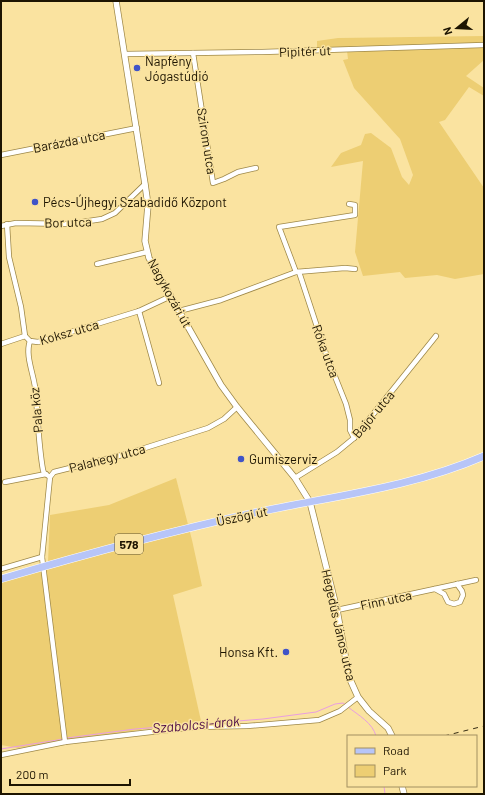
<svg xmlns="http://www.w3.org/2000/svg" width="485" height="795" viewBox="0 0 485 795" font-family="Barlow,sans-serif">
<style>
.green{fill:#edce73}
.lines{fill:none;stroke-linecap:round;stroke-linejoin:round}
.stream{stroke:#e99ee0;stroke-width:1}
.minor-casing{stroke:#9e8848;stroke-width:6}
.tertiary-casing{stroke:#9e8848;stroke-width:7}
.primary-casing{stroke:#fff;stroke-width:8}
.minor{stroke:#fff;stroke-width:4.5}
.tertiary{stroke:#fff;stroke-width:5.5}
.primary{stroke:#b7c5f8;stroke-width:7}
.rail{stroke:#352b12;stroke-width:1;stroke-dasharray:5 5;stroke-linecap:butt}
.poi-dot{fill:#4054c7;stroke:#fae3a0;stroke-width:1.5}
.labels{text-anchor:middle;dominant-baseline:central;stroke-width:3;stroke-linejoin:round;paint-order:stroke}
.shield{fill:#fae3a0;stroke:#5f5230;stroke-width:1}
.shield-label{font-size:12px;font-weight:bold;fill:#1d1400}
.street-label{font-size:13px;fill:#1d1400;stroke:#fae3a0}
.poi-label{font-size:13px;fill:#1d1400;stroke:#fae3a0;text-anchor:start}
.water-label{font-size:14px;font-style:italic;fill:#490646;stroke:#fae3a0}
</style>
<rect width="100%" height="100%" fill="#fae3a0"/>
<g class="green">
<polygon points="484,36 484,60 466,76 484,88 484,96 469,87 445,120 439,122 484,188 484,274 455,279 437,275 405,278 400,272 363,276 355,252 363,161 331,167 341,153 361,145 365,134 371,133 391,148 402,177 409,185 413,175 400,139 354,88 343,60 348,59 347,51 317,53 317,41 338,38"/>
<polygon points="176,478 192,540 202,586 173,595 201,721 18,748 1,745 1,576 48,562 50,515 109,505"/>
</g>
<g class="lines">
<g class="stream">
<path d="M348 707C358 715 373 723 376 736"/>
<polyline points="67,738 135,729 263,719 316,712 335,704 343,703 346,705"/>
<polyline points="1,749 64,739"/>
<polyline points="384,786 385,794"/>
</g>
<defs>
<g id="minor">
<polyline points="193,53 213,183 224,179 238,172 256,168"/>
<polyline points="125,54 262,52 484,45"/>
<polyline points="1,155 137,128"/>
<polyline points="349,204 355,205 355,215 279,227 296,272 345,268 355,269"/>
<polyline points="7,224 9,257 21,307 25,336"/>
<polyline points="1,226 16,223 69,224 102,219 115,213 145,184"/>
<polyline points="97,264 147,252"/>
<polyline points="299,272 326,354 346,404 350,420 350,430 354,438"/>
<polyline points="139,311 159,383"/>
<polyline points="179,311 221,300 296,272"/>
<path d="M30 341C25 355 33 372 35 387 38 414 38 442 43 470L44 473 50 477"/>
<polyline points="1,344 25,336 30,341 38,342 139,311 171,296"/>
<polyline points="295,478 337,452 354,438 436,336"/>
<polyline points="5,482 46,474"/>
<polyline points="1,569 42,557"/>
<polyline points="435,589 444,594 448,602 454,604 460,602 463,595 462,591 457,584"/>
<polyline points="337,610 476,580"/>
<polyline points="65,742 42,557 50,477 54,472 126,454 208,428 224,419 237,407"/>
<polyline points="1,755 65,742 134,734 194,727 247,726 319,720 340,711 358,697"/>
</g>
<g id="tertiary">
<polyline points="116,1 145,184 148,205 145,241 149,258 221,385 237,407 295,478 310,502 337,610 349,677 358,697 369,711 388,728 392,736"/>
<polyline points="402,786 404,794"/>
</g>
<path id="primary" d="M1 579C86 554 172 531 258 512 334 496 413 487 484 456"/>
</defs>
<use href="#minor" class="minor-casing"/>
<use href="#tertiary" class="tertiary-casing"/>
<use href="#primary" class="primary-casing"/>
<use href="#minor" class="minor"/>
<use href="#tertiary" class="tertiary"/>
<use href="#primary" class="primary"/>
<polyline class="rail" points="444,736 484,726"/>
</g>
<g class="poi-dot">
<circle cx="137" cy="68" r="4"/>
<circle cx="35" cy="202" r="4"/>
<circle cx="241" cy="459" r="4"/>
<circle cx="286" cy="652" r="4"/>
</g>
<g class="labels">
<rect class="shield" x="115" y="534" width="28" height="20" rx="3"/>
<g class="shield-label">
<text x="129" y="544">578</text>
</g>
<g class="street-label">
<text transform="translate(305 51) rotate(-2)">Pipitér út</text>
<text transform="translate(69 141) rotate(-11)">Barázda utca</text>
<text transform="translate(207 141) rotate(81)">Szirom utca</text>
<text transform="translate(68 222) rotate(-2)">Bor utca</text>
<text transform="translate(170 293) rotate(61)">Nagykozári út</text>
<text transform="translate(69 332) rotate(-16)">Koksz utca</text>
<text transform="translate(326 351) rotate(70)">Róka utca</text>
<text transform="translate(36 410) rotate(-95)">Pala köz</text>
<text transform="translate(373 414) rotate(-50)">Bajor utca</text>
<text transform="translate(107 458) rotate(-15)">Palahegy utca</text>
<text transform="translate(242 516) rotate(-12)">Üszögi út</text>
<text transform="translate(386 600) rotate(-12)">Finn utca</text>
<text transform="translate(339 625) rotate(77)">Hegedűs János utca</text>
</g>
<g class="poi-label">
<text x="145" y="61">Napfény<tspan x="145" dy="15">Jógastúdió</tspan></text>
<text x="43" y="202">Pécs-Újhegyi Szabadidő Központ</text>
<text x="249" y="459">Gumiszerviz</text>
<text x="278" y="652" text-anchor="end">Honsa Kft.</text>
</g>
<g class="water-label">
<text transform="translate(196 724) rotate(-5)">Szabolcsi-árok</text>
</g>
</g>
<rect width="485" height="795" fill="none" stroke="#1d1400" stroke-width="4"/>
<rect x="347" y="735" width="130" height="52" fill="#fae3a0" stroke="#a29060"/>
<rect x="355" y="748" width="20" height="6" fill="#b7c5f8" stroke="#a29060"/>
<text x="383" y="755" font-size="12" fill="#1d1400">Road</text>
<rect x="355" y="765" width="20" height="12" fill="#edce73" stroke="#a29060"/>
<text x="383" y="775" font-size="12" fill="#1d1400">Park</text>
<g transform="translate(457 28) rotate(252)" stroke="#fae3a0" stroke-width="3" paint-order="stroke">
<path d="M0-3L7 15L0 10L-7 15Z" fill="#1d1400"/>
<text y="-6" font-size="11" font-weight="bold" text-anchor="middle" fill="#1d1400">N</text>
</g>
<path d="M10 779v6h120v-6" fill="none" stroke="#1d1400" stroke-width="2"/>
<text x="16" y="779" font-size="12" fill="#1d1400" stroke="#fae3a0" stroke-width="3" paint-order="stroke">200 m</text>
</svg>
